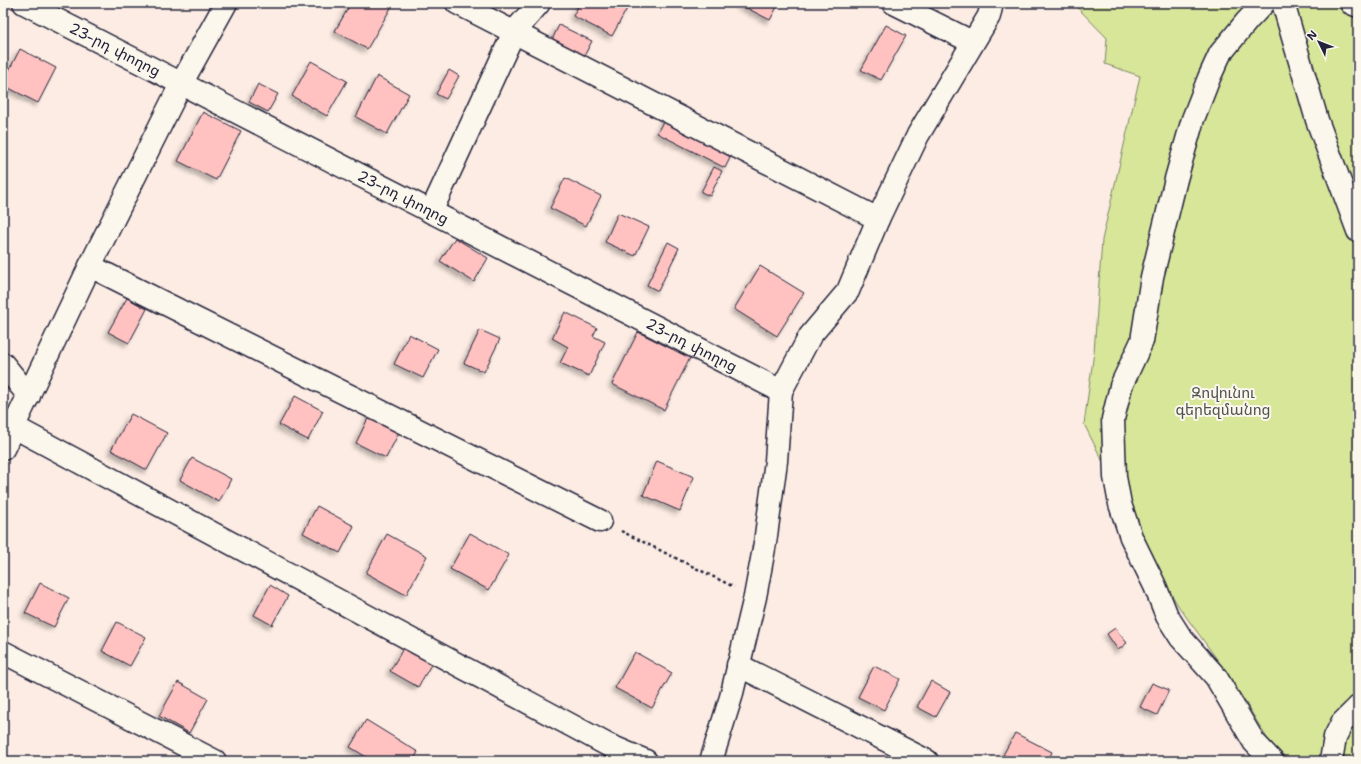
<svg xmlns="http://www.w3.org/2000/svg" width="1361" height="764" viewBox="0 0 1361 764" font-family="'Shantell Sans','Noto Sans Armenian',sans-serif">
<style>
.green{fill:#d7e699;stroke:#7c846a}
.building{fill:#ffc2c0;stroke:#22223b;filter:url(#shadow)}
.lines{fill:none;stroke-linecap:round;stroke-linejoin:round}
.minor-casing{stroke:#22223b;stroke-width:25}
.path{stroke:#22223b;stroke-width:2.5;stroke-dasharray:3 3;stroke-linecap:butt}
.minor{stroke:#fbf7ec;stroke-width:22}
.labels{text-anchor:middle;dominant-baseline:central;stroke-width:4;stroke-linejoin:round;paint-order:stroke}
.street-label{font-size:15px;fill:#22223b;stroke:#fbf7ec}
.park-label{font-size:15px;fill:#4f5352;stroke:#fbf7ec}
</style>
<defs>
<filter id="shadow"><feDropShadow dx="-3.5" dy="3.5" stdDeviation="2" flood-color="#0004"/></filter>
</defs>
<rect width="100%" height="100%" fill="#fcece3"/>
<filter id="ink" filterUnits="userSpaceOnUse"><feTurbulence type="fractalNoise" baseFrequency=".025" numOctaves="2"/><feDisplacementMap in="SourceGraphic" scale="8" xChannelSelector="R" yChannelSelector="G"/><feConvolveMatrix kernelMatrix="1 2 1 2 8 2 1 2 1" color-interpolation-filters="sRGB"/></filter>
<g filter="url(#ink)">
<polygon class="green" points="1073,3 1358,3 1358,761 1289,761 1267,738 1230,677 1179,607 1157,570 1084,424 1094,352 1102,240 1140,76 1105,64 1107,38"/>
<g class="building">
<polygon points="351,3 386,3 392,6 367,49 335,31"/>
<polygon points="580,3 630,3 612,36 573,16"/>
<polygon points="739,3 779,3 770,20 739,4"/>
<polygon points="559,25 592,41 583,58 551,42"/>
<polygon points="886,25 906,36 881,80 861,70"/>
<polygon points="20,49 56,68 38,103 3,85 3,82"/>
<polygon points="311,61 347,81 327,116 292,96"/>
<polygon points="449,70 459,76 446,99 436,94"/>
<polygon points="377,76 409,94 387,134 356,117"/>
<polygon points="258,84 278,94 268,112 249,102"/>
<polygon points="203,112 241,131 216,180 178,161"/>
<polygon points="667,114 735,148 725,168 657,133"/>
<polygon points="714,167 722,171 710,196 701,192"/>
<polygon points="565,178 601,196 586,226 550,208"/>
<polygon points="618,213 649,227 635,256 605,242"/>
<polygon points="455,238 488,258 474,282 440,261"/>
<polygon points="668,242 679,248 658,291 647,285"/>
<polygon points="760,266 804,293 777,336 734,309"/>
<polygon points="127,298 147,309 129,343 108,332"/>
<polygon points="565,312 597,328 593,336 605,342 589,376 560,363 568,347 552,338"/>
<polygon points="480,330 500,339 484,372 464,363"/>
<polygon points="638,332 690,358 664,410 612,384"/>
<polygon points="409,334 438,349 423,378 394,364"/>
<polygon points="295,396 323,411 308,440 279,425"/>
<polygon points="374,406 405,421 386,458 356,443"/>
<polygon points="131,414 167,433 147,470 111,450"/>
<polygon points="192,458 231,479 219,502 180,480"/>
<polygon points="657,461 694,477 680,511 643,495"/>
<polygon points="317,506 354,526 340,553 303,533"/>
<polygon points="470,533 509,555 489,590 450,569"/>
<polygon points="387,534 427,556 406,595 366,573"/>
<polygon points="40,583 69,598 54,627 25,613"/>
<polygon points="270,585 288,596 272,625 254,615"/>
<polygon points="117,622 146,637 130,666 102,651"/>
<polygon points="1115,628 1127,643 1118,650 1107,634"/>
<polygon points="408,640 436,656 418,687 390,671"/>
<polygon points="635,652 672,673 652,708 615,688"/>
<polygon points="874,666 900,679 884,710 858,697"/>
<polygon points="931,681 950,692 936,717 917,707"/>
<polygon points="178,682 208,699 189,733 159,716"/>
<polygon points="1152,683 1169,690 1157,715 1140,707"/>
<polygon points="366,720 418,752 413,761 373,761 350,747"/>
<polygon points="1015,733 1052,752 1048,761 1015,761 1003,755"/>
</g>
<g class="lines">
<defs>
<g id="minor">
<path id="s1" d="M24 3 781 391"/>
<polyline points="457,3 878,219"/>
<polyline points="894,3 972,42"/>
<polyline points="1264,3 1247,21 1220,54 1209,78 1193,119 1176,179 1152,277 1142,341 1121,386 1113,419 1115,477 1120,504 1131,537 1155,586 1167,616 1181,638 1216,677 1254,742 1272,761"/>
<polyline points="1283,3 1317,120 1358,231"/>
<polyline points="1351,3 1358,6"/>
<polyline points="431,212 514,32 539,3"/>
<polyline points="90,266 600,521"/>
<polyline points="3,364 29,396"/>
<polyline points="14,427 606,744 646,761"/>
<polyline points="3,449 90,266 181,84 226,3"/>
<polyline points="3,652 215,761"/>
<polyline points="738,665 927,761"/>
<polyline points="711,761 731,697 755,597 765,543 776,461 781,391 810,336 848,291 878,219 918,135 989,16 992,3"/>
<polyline points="1331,761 1335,737 1342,723 1358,707"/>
</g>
</defs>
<use href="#minor" class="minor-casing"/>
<polyline class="path" points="621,531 734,587"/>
<use href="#minor" class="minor"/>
</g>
</g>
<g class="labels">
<g class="street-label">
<text stroke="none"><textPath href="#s1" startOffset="102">23-րդ փողոց</textPath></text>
<text stroke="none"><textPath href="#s1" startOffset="426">23-րդ փողոց</textPath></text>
<text stroke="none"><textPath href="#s1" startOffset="750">23-րդ փողոց</textPath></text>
</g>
<g class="park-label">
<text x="1223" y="393">Զովունու<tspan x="1223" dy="17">գերեզմանոց</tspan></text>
</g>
</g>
<rect width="1361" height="764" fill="none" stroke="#fbf7ec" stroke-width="16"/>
<rect x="8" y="8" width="1345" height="748" fill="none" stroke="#22223b" stroke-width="1.5" filter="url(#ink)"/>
<g transform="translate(1319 42) rotate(313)" stroke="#fbf7ec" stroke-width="3" paint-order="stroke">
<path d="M0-3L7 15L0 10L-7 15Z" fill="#22223b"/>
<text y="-6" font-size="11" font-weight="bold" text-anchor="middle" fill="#22223b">N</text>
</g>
</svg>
